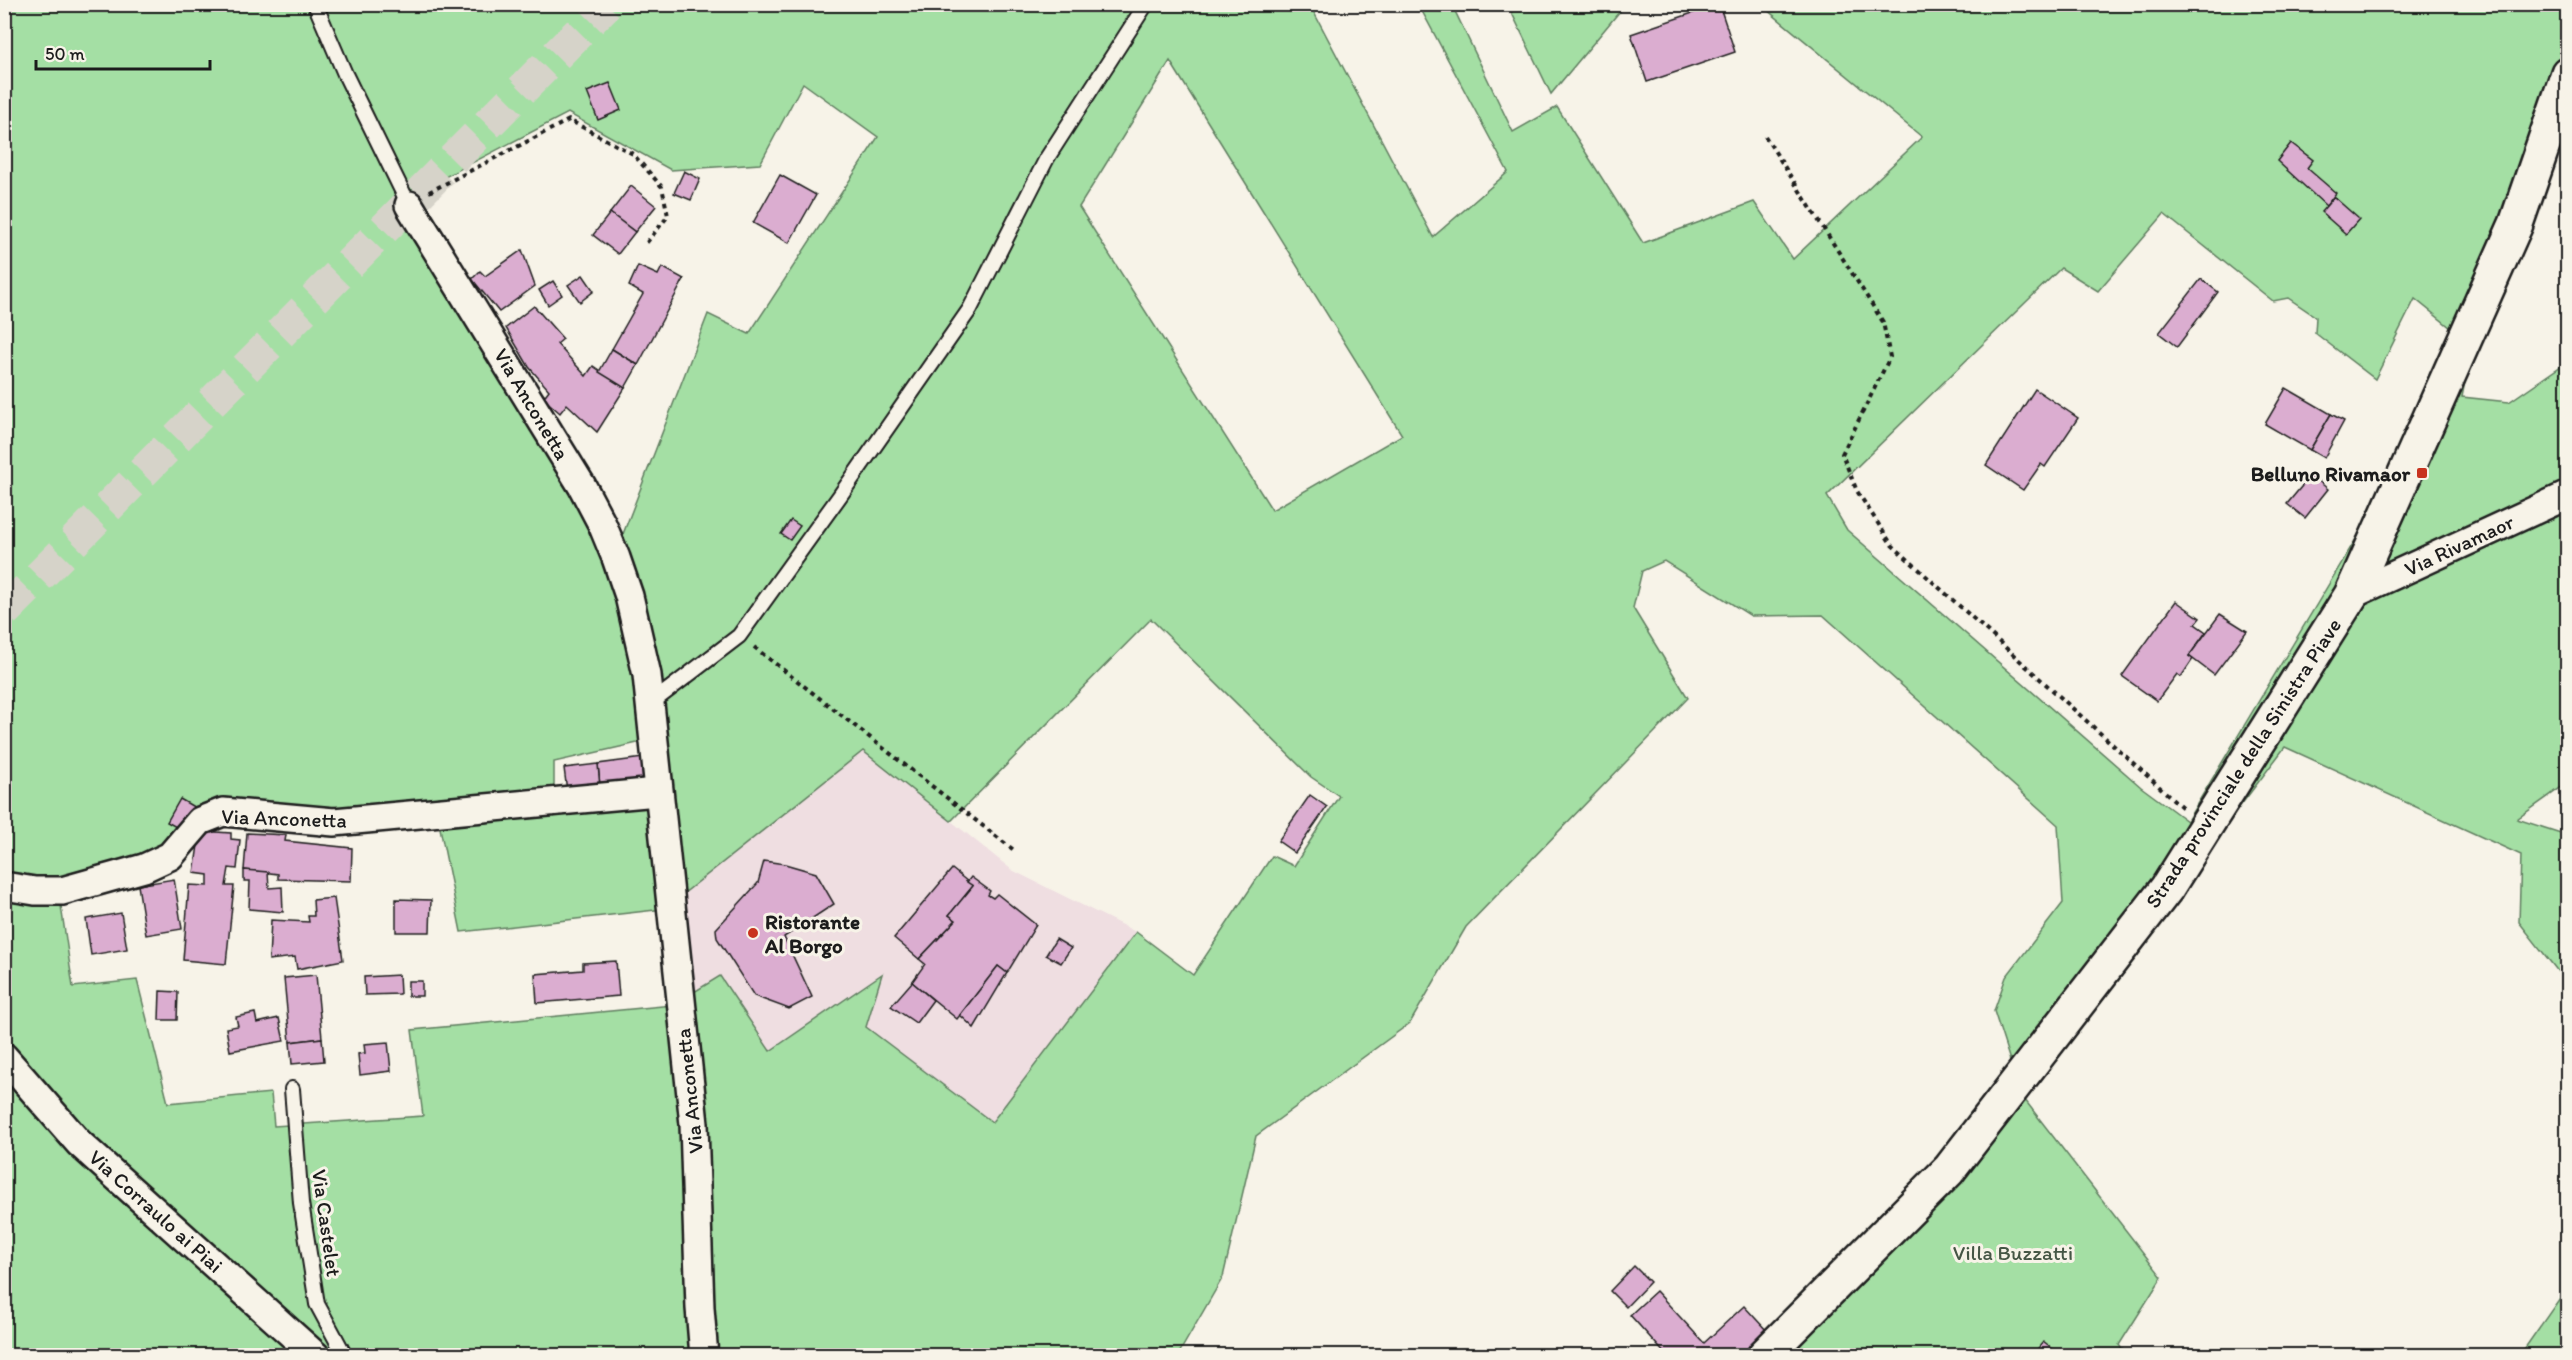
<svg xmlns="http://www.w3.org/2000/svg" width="2572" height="1360" viewBox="0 0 2572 1360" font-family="Itim,sans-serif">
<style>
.built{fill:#efdee1}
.green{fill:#a4dfa4;stroke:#607e60;stroke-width:1.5;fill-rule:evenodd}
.building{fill:#dbadd0;stroke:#1c1c1c;stroke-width:1.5}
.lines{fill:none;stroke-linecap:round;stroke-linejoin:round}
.secondary-tunnel{stroke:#d6d3c9;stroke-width:33;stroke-dasharray:33 16;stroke-linecap:butt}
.service-casing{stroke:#1c1c1c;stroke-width:18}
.minor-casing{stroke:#1c1c1c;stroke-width:32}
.tertiary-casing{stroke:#1c1c1c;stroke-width:38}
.path{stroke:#1c1c1c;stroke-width:4;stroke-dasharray:4.5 4.5;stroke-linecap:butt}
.service{stroke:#f7f3e8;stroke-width:14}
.minor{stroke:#f7f3e8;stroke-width:27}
.tertiary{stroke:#f7f3e8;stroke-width:33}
.poi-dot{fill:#c8321e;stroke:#f7f3e8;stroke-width:2}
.labels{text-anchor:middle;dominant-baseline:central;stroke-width:6;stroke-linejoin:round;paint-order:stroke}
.street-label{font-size:21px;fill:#1c1c1c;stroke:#f7f3e8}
.poi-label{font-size:21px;font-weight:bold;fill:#1c1c1c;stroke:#f7f3e8;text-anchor:end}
.park-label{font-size:21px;fill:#455645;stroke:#f7f3e8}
</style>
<rect width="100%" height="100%" fill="#f7f3e8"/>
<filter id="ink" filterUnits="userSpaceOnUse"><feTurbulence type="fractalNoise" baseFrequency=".0167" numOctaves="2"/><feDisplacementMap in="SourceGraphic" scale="12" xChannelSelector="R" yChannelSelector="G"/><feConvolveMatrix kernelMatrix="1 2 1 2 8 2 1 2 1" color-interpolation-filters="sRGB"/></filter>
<g filter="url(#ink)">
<polygon class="built" points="863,750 1012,870 1136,932 992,1122 866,1027 881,975 770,1051 720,976 673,1005 664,909"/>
<g class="green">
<path d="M4 5H1310L1433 237 1508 172 1422 11 1434 5H1452L1513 132 1557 107 1643 243 1754 202 1793 259 1922 137 1761 5H2567V106L2472 345 2462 397 2509 402 2567 362V783L2517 819 2567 835V983L2519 922 2521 855 2285 747 2021 1095 2162 1277 2119 1345 2126 1355H1767L2021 1095 1994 1011 2006 977 2063 903 2058 825 1823 615 1751 616 1664 561 1642 571 1633 608 1688 698 1466 927 1410 1023 1256 1136 1223 1277 1178 1355H5ZM1170 61 1402 435 1272 510 1079 207ZM803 83 878 137 749 334 708 314 623 534 416 192 568 113 671 170 760 164ZM2164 214 2273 301 2288 298 2316 317 2315 333 2375 379 2415 299 2472 345 2187 821 2141 787 1847 530 1827 496 2061 268 2098 291ZM1151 619 1311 777 1339 796 1294 866 1272 856 1193 975 1136 932 992 1122 866 1027 882 974 770 1051 720 976 673 1005 412 1030 423 1116 274 1126 271 1093 168 1103 137 980 73 987 60 899 227 819 437 813 461 932 664 909 863 751 951 821ZM655 739 659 794 554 803V762Z"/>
<polygon points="1508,5 1625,5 1551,94"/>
<polygon points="2567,1288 2567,1355 2520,1355"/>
</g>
<g class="building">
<polygon points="1719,4 1735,52 1647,82 1631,34"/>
<polygon points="610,83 621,110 598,120 587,92"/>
<polygon points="2291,143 2313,160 2307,168 2336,193 2326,206 2277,161"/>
<polygon points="684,171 700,179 691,200 674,193"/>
<polygon points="780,175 816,195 789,243 753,223"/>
<polygon points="631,186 656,206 635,232 610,213"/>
<polygon points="2334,197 2359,219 2346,234 2321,212"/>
<polygon points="610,213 635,232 618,254 593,235"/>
<polygon points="522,250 535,286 499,312 472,279 480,271 485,276"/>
<polygon points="638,266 658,275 662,267 684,279 638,365 612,349 643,294 629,286"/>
<polygon points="583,275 594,291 580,302 568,285"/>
<polygon points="2201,279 2218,292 2177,347 2159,333"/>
<polygon points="553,281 562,295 548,305 539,290"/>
<polygon points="534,306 563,339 557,344 586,376 593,366 625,388 597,432 567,404 560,413 543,398 549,390 529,367 506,328"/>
<polygon points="612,349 638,365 625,388 599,372"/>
<polygon points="2286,388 2331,414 2310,450 2265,424"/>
<polygon points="2035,389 2078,418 2045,467 2041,464 2023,490 1986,465"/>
<polygon points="2331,414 2344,421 2324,458 2310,450"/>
<polygon points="2311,475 2328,489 2305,518 2287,504"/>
<polygon points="791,520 800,526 790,540 781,534"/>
<polygon points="2176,601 2200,618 2195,624 2206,632 2189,656 2193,659 2181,677 2177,674 2157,701 2122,676"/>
<polygon points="2220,614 2247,631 2214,675 2189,656"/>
<polygon points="643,758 646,782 600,787 598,764"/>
<polygon points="598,764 600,787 567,791 564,768"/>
<polygon points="1310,795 1327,807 1295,853 1278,841"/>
<polygon points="180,799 199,810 190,824 183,820 178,828 167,822"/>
<polygon points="200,831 231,833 231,839 240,840 237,869 229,868 226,886 234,886 226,964 183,960 189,885 208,886 208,875 194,873"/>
<polygon points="247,833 286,835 285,841 352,848 351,881 278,879 278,874 244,870"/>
<polygon points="764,861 785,864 816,873 834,904 784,937 812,997 789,1009 754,996 717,938 716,929 758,883"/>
<polygon points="952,869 973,886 949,915 956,920 919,959 894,938"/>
<polygon points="244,870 268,872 269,888 282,887 283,912 249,909 250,881 244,881"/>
<polygon points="971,877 990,891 988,895 993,898 997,894 1036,925 1007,973 998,966 957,1019 912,982 925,964 919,959 956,920 949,915 973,886 967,882"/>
<polygon points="174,879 182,929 146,935 138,885"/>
<polygon points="334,898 343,960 297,969 295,957 269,960 271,920 309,922 308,916 314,916 313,900"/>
<polygon points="396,899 431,900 430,932 396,932"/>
<polygon points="121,913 127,949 91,955 86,919"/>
<polygon points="1056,939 1071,948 1061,963 1046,955"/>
<polygon points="616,961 619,996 537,1003 535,974 583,970 583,963"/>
<polygon points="998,966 1007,973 974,1028 960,1015"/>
<polygon points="316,975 322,1038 290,1042 284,978"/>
<polygon points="399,975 400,994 365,995 364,977"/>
<rect x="408" y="981" width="14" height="15"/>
<polygon points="912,982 933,1000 916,1023 891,1006"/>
<polygon points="160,991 178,992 177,1020 159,1020"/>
<polygon points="255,1013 257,1023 279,1018 284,1041 230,1051 226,1028 238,1026 236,1017"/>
<polygon points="322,1038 324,1061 292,1064 290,1042"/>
<polygon points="388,1042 391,1071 360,1075 358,1054 365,1053 364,1044"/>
<polygon points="1634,1266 1650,1282 1626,1307 1610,1291"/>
<polygon points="1656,1291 1704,1343 1744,1306 1767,1331 1740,1356 1667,1356 1630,1315"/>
<polygon points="2043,1342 2061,1356 2032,1356"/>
</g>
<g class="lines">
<polyline class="secondary-tunnel" points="4,612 607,4"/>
<defs>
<g id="service">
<polyline points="315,4 345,74 409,205"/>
<polyline points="650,704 739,636 839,497 970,309 1047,158 1146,4"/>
<polyline points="292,1089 301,1203 317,1304 345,1356"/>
</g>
<g id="minor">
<polyline points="409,205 582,486 602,524 616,558 629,596 647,675 694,1124 700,1308 704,1356"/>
<polyline points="2351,595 2568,495"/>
<polyline points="4,886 35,891 62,891 144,868 170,856 200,821 223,812 334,822 657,792"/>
<polyline points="4,1057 79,1143 316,1356"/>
</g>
<polyline id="tertiary" points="1764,1356 1949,1170 2167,888 2351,595 2516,224 2568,73"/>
</defs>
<use href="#service" class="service-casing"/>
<use href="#minor" class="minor-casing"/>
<use href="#tertiary" class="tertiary-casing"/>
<g class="path">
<polyline points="1765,136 1883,322 1890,357 1842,454 1857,491 1892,545 2184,809"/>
<polyline points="429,192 569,120 633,154 662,187 668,216 644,246"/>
<polyline points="754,647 1015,851"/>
</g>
<use href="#service" class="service"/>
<use href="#minor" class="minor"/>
<use href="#tertiary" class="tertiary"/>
</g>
</g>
<g class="poi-dot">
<rect x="2416" y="467" width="12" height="12" rx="3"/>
<circle cx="753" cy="933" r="6"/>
</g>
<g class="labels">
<g class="street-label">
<text transform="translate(532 404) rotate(59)">Via Anconetta</text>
<text transform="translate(2459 545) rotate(-25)">Via Rivamaor</text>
<text transform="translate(2243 763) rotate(-57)">Strada provinciale della Sinistra Piave</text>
<text transform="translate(284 818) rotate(2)">Via Anconetta</text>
<text transform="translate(689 1091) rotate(-96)">Via Anconetta</text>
<text transform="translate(156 1211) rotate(42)">Via Corraulo ai Piai</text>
<text transform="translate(327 1223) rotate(82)">Via Castelet</text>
</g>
<g class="poi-label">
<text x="2410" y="473">Belluno Rivamaor</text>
<text x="765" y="921" text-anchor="start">Ristorante<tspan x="765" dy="24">Al Borgo</tspan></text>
</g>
<g class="park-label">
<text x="2013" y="1252">Villa Buzzatti</text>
</g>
</g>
<rect width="2572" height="1360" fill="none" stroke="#f7f3e8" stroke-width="24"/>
<rect x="12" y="12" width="2548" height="1336" fill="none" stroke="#1c1c1c" stroke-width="2" filter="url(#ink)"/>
<path d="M36 60v9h174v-9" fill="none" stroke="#1c1c1c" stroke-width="3"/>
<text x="45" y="60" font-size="18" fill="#1c1c1c" stroke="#f7f3e8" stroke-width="4.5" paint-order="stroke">50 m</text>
</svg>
